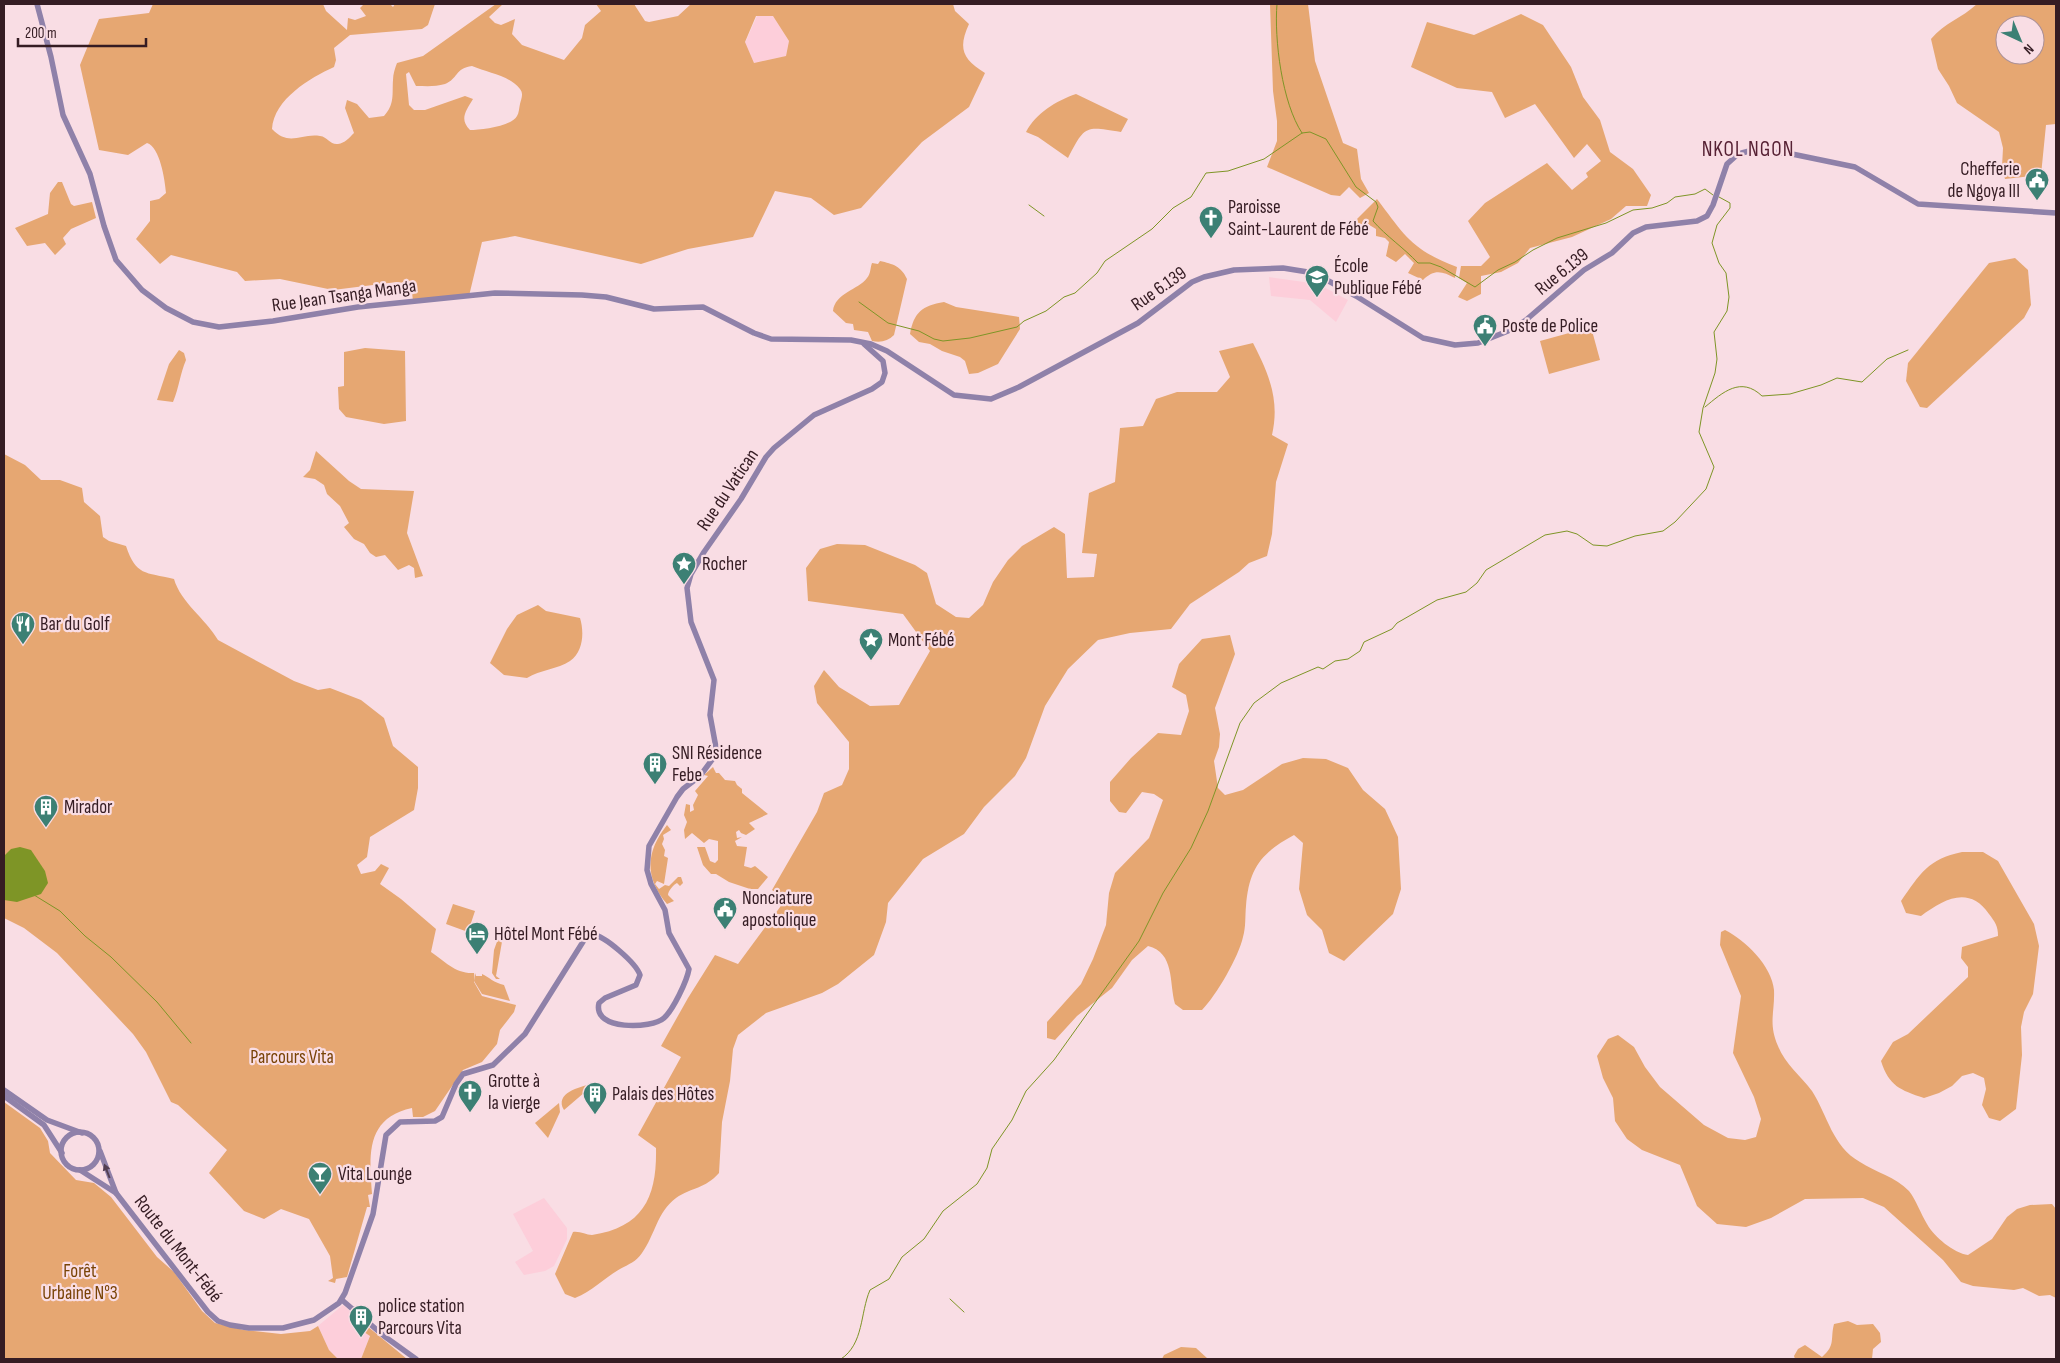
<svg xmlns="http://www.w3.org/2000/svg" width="2060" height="1363" viewBox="0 0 2060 1363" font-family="'Sofia Sans Condensed',sans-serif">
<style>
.built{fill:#fdceda}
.green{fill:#e6a772;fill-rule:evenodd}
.water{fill:#7e9526}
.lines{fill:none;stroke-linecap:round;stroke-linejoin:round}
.stream{stroke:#7e9526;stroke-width:1}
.tertiary{stroke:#8f81a9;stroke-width:5.5}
.oneway{fill:#543f52}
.labels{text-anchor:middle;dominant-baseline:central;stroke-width:4.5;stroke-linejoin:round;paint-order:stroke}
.poi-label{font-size:19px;fill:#351c23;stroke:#f9dde4;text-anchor:start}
.street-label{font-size:19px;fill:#351c23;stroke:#f9dde4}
.park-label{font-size:19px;fill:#794306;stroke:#f9dde4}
.quarter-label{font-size:21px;letter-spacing:1px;fill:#572134;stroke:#f9dde4}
</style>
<rect width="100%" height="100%" fill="#f9dde4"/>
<g class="built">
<polygon points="757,16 773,16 789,41 786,56 754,63 745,43"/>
<polygon points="1269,277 1318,284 1348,300 1336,322 1310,300 1271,296"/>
<polygon points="544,1198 567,1228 567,1239 554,1266 545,1271 524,1275 515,1262 533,1251 513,1214"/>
<polygon points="343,1305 361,1321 364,1332 370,1335 361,1359 338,1359 329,1350 318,1326"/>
</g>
<g class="green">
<path d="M153 4H323L326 11 347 30 348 18 355 20 366 16 360 8 363 5 390 4 393 7 395 4H435L428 25 422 29 350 35 334 48 336 60 334 67C310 78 274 99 272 129 289 147 301 133 320 136 328 137 330 145 338 144 345 143 349 138 354 133L345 108 347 100 357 104 369 118 384 116C395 104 392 94 393 80 393 74 395 68 397 63L423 56 496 4H503L489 17 495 23 501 25 515 19 512 34 522 45 564 60 582 38 585 25 601 11 596 4H634L645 21 649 22 678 16 691 4H953L955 11 969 24C958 48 962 59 985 73L969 107 922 142 861 208 834 215 811 198 775 191 753 237 688 249 641 264 515 236 482 242 469 296 413 301 411 284 397 282 333 290 280 279 245 281 237 272 171 255 160 264 136 239 150 221V201L159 199 166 193C165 180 160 147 147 143L128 155 99 150 80 65 99 19 149 13ZM756 16H773L789 41 786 56 754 63 745 42ZM472 66C488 73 509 75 520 89 524 94 521 99 520 104 519 108 519 113 517 116 512 126 481 130 470 130 459 119 466 111 473 99L465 96 425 110H414L409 105 406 74 409 72 416 86C426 86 435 87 445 84 458 79 455 68 472 66Z"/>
<polygon points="1270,4 1308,4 1315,61 1343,143 1357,149 1361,179 1369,193 1360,198 1349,187 1340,196 1331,195 1267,167 1277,141 1277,121 1273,91"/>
<path d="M1977 4H2056V124L2046 125 2041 175 2005 179 2002 167 2003 148 1999 132 1957 103 1949 86 1938 69 1931 39C1944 23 1962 18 1977 4ZM2005 25H2035V55H2005Z"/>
<polygon points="1521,14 1543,25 1571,67 1583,97 1600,120 1610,152 1633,169 1651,195 1647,206 1626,206 1611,219 1572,237 1530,248 1518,263 1501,272 1481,276 1481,294 1467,301 1458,297 1467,283 1459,278 1461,266 1481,266 1490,257 1468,221 1485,203 1547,163 1572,190 1588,177 1586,173 1601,161 1587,144 1574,158 1535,104 1505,118 1492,92 1457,88 1411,67 1427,22 1474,35"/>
<path d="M1076 94 1128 119 1121 132C1085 126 1085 125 1068 158L1038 137 1026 132C1036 113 1056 101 1076 94Z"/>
<polygon points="58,182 62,182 71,204 74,206 92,202 96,218 71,229 63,238 66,244 55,255 45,243 27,246 15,228 48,214 50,193"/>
<path d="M1377 199C1405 236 1412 250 1457 267L1455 278C1442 271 1434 269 1423 280L1408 273 1414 263 1405 254 1396 262 1386 256 1389 242 1385 238 1376 236V229L1366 223 1358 229 1355 228V221Z"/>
<polygon points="2015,258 2028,270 2031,305 2024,318 1927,408 1920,407 1906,381 1908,363 1989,263"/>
<path d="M880 261C893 264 901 266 907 279L894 335C888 341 881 343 872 341L868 332 854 330 853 324 846 323 833 311C835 293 858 290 867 278 871 273 870 268 872 263L878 264Z"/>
<path d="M944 302 956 307 1019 317 1020 329 998 364 978 373 969 374 965 361 960 357 942 351 930 344 919 342 910 334C914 312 922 306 944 302Z"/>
<polygon points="1591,327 1600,360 1549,374 1540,341"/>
<path d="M1253 343C1269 374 1280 400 1272 435L1288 444 1276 482 1272 534 1267 556 1249 563 1239 572 1190 604 1171 629 1130 633 1098 640 1068 669 1045 706 1026 758 1015 776 984 807 964 834 923 859 888 903 886 922 874 955 838 984 822 993 766 1013 738 1035 733 1049 730 1081 722 1122 719 1173C705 1189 692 1187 676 1198 657 1212 655 1235 642 1253 636 1262 629 1264 620 1269 604 1278 593 1291 575 1298L565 1294 555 1274 573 1232C580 1231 586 1235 592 1235 644 1227 657 1196 656 1148L638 1135 681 1057 661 1046 688 998 715 955 738 964 786 899 772 890 817 812 824 793 842 785 849 769V742L817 703 814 686 824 670 839 687 870 706 899 705 930 651 903 614 808 601 806 568 820 549 837 544 865 545 915 565 927 573 936 604 956 617 969 618 983 605 993 582 1008 560 1022 546 1054 527 1065 534 1067 578 1094 577 1097 554 1082 553 1089 493 1115 482 1120 428 1143 426 1156 399 1177 392H1217L1230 377 1219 351Z"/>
<polygon points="365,348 405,351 406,421 384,424 346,417 339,409 338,387 344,386 344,352"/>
<path d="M179 350 184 353 186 360C180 374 179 388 173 402L157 400 169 364Z"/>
<polygon points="316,451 349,481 361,489 414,491 407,533 423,576 415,578 414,568 409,565 398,570 385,555 376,557 370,553 364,544 354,539 344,527 349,523 340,506 327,494 324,485 315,479 303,477 310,470"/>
<path d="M4 454 25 465 41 480H60L82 488 84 502 100 516 103 537 109 541 126 546C136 576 145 572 174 579 181 603 205 618 218 640L294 681 318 690 330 688 361 700 384 718 393 746 418 767V788L414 810 370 837 367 857 357 865 361 874 375 871 381 864 389 868 380 884 401 899 436 929 431 952C445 961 455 974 474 973V982L482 996 516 1005 514 1012 500 1030 497 1044 482 1062 463 1070 435 1111 423 1117H413L412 1108C366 1118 369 1154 372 1194L368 1195 370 1207H367L347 1277 336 1279 335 1283 328 1281 333 1278 330 1256 309 1219 281 1209 264 1219 244 1211 209 1173 227 1150 178 1105 171 1102 146 1052 133 1034 57 953 24 928 4 918Z"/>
<path d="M538 605 546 611 580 618C584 631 584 651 570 661 558 669 540 670 527 678L504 675 490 663 507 629 517 615Z"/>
<path d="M1230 635 1235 654 1215 708 1220 734 1219 747 1214 761 1218 788 1225 795 1243 790 1282 764 1303 758 1326 759 1348 768 1363 790 1385 809 1398 837 1401 889 1393 914 1344 961 1329 953 1322 930 1307 915 1299 889 1303 843 1294 835C1261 853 1249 868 1246 906 1245 916 1246 927 1243 937 1239 956 1216 996 1202 1010H1183L1175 1004C1169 982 1175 953 1148 946L1132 960 1112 988 1077 1016 1055 1040 1047 1038V1022L1081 984 1093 959 1106 925 1109 893 1115 873 1149 838 1163 800 1154 794 1142 792 1126 813 1119 812 1110 801V782L1131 758 1158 733 1181 735 1189 711 1186 695 1172 687 1179 664 1202 639Z"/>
<polygon points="713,767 716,773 719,773 725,780 735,781 737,785 742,789 742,793 768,814 749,823 755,829 746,835 741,833 739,830 736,832 737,838 742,837 735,841 737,846 747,847 744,866 751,868 755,866 768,877 758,889 750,889 729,882 716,874 711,874 703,865 697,847 705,847 710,861 715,863 718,860 718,841 709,839 704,843 692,833 685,839 684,830 687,822 684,815 686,804 690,805 690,812 694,810 693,805 698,795 695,791 708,776 704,775"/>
<path d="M667 825 671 830 663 835 664 839 662 844 665 850 664 856 668 858 664 884 657 881 655 884 659 889 665 885 669 886 678 877H681L683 883 680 886 677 883C674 884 668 891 668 895L674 901 667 904C644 877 646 851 667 825Z"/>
<path d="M1962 852H1983L1998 861 2034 924 2039 946 2033 994 2024 1012 2021 1027 2022 1055 2016 1109 2000 1121 1989 1118 1982 1105 1986 1089 1984 1078 1973 1073 1962 1076 1952 1086 1939 1093 1924 1098C1900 1090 1889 1086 1881 1061L1893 1042 1908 1034 1968 977V967L1961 958 1962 947 1998 936C1998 926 1995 922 1989 914 1969 885 1944 899 1921 916L1906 913 1901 901C1920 874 1928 859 1962 852Z"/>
<polygon points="453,904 475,911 468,932 446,924"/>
<path d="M1725 930C1745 940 1772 966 1774 990 1775 1012 1768 1023 1778 1046 1785 1064 1801 1076 1812 1091 1828 1116 1832 1146 1860 1162 1875 1172 1896 1177 1909 1191 1916 1200 1921 1214 1927 1224 1934 1237 1954 1253 1968 1255L1992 1239 2007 1217 2017 1209 2030 1205 2052 1204 2056 1209V1298L2050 1295 2039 1296 2023 1288 2014 1290 1973 1286 1961 1282 1943 1260 1884 1207 1863 1198 1805 1199 1771 1218 1746 1227 1717 1224 1697 1206 1680 1165 1642 1150 1627 1139 1615 1121 1613 1098 1603 1078 1597 1056 1608 1039 1618 1035 1634 1047 1645 1067 1660 1087 1704 1125 1728 1138 1745 1140 1756 1137 1761 1119 1754 1097 1733 1053 1741 996 1720 945 1721 932Z"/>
<polygon points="506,933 507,935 503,936 496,976 500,979 496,979 492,973 494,950 499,936"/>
<path d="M482 970V974C489 977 494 983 504 985L510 1001 482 994 474 981 475 973 476 976H482Z"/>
<path d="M591 1084 592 1086 564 1110C554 1093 580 1087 591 1084Z"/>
<polygon points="4,1102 40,1128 48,1141 50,1153 76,1180 94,1183 111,1197 157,1257 174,1272 202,1311 215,1323 244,1330 281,1334 310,1331 318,1326 329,1350 338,1359 4,1359"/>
<polygon points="559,1103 560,1112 548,1138 535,1123"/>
<polygon points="361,1321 407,1359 361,1359 370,1336 364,1332"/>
<path d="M1848 1321 1857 1325 1873 1324 1880 1333 1881 1342 1873 1349 1872 1359H1795L1794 1356 1798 1349 1805 1345 1822 1357C1836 1345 1830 1339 1834 1324Z"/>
<polygon points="1181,1347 1196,1348 1208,1359 1162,1359 1164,1355"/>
</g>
<polygon class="water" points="20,847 31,850 45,871 48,883 41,894 17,902 4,900 4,856 11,849"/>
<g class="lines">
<g class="stream">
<path d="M1277 4C1274 39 1282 103 1302 133"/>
<polyline points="1029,205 1044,216"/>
<path d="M859 302 888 323 919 331 934 339 943 341 970 338 1017 327 1024 321 1046 311 1064 297 1075 293 1097 273 1105 261 1152 229 1173 208 1191 197 1206 173 1228 171 1264 159 1302 133 1310 132 1326 139 1356 187 1376 202 1378 207 1373 221C1386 236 1404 248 1418 263H1430L1441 267 1475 287 1498 270 1515 262 1533 250 1557 238 1606 223 1633 210 1652 208 1667 203 1675 197 1695 194 1705 189 1713 195"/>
<path d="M1705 407C1723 392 1741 376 1762 396L1790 394 1821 385 1837 378 1862 382 1887 359 1908 350"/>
<polyline points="34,895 60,911 85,936 111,957 157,1002 191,1043"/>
<polyline points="950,1299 964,1312"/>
<path d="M841 1359C864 1344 860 1313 870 1290L889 1279 902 1257 924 1239 943 1211 977 1184 987 1168 992 1149 1012 1120 1026 1091 1054 1060 1139 941 1163 893 1191 848 1208 811 1240 723 1254 703 1281 683 1318 667 1323 669 1335 661 1348 659 1360 651 1364 642 1392 629 1397 623 1437 600 1466 592 1477 583 1486 570 1545 535 1567 531 1577 534 1593 545 1607 546 1635 536 1663 531 1675 522 1706 489 1714 467 1699 432 1703 408 1715 373 1717 359 1714 332 1727 311 1729 297 1726 273 1719 263 1712 243 1717 225 1730 208V203L1719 197"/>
</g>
<g class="tertiary">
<polyline points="37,4 51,57 63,115 90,174 104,226 116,260 142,290 166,308 193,322 219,327 273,321 358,307 495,293 582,295 606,297 654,309 703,307 754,333 771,339 851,340 871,344 887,351 954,395 991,399 1019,387 1138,323 1192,282 1204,277 1234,270 1283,268 1314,273 1356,296 1423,338 1455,345 1478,343 1508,331 1526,320 1584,270 1612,253 1633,233 1646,227 1697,221 1707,216 1713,205 1727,164 1738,154 1753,150 1792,154 1855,167 1918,204 2056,213"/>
<polyline points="4,1090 47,1120 82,1133"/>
<polyline points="4,1096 44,1125 62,1153"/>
<circle cx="80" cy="1151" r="19"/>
<polyline points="100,1151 116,1193"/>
<path d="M80 1170 116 1193 208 1312 218 1321 230 1325 249 1328H283L314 1320 339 1303 345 1293 373 1214 386 1135 400 1122 435 1121 442 1117 456 1084 463 1074 493 1065 525 1034 586 937 592 934C605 936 636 963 640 975L636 985 605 998 599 1003C592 1031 652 1029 664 1018 673 1010 687 981 689 969L669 933 665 910 651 884 647 870 649 846 677 797 683 789 700 776 717 753 710 715 714 680 691 622 687 588 691 574 704 552 741 499 766 457 774 448 814 415 872 389 882 382 885 373 883 361 864 344"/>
<polyline points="342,1300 384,1336 416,1359"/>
</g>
</g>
<defs><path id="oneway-solid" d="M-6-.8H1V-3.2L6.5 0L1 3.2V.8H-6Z" transform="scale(1.25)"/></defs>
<use class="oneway" href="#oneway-solid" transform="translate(107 1171) rotate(-111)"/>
<defs>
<symbol id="civic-pin" viewBox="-11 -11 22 30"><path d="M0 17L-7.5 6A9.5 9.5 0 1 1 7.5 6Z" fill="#3c8074" stroke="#f9dde4"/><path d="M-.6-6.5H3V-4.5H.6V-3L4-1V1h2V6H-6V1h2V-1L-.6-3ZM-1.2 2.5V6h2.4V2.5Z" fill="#fff"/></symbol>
<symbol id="church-pin" viewBox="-11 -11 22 30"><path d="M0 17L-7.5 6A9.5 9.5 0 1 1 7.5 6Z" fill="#3c8074" stroke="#f9dde4"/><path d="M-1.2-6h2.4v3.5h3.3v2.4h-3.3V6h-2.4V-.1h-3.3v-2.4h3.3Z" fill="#fff"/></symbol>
<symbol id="school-pin" viewBox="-11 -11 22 30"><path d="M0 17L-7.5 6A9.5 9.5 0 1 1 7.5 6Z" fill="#3c8074" stroke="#f9dde4"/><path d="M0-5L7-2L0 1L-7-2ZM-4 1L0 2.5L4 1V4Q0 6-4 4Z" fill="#fff"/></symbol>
<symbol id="sight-pin" viewBox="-11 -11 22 30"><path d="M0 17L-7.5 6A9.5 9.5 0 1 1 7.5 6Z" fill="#3c8074" stroke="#f9dde4"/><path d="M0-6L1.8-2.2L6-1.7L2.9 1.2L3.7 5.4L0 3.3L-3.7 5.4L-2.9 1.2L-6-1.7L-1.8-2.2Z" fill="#fff"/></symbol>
<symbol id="restaurant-pin" viewBox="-11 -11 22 30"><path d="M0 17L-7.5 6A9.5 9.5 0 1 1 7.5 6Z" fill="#3c8074" stroke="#f9dde4"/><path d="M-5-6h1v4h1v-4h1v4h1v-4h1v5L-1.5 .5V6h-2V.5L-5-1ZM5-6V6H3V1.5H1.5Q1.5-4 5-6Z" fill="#fff"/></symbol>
<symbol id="building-pin" viewBox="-11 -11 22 30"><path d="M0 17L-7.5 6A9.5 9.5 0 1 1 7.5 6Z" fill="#3c8074" stroke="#f9dde4"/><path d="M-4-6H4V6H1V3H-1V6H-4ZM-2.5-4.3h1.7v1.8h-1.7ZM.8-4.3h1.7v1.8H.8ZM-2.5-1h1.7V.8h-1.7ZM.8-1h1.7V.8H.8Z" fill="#fff"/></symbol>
<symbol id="hotel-pin" viewBox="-11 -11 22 30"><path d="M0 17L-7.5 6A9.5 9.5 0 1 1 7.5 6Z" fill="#3c8074" stroke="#f9dde4"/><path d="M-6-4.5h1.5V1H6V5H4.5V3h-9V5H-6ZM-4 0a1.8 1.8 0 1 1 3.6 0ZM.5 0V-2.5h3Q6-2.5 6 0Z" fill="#fff"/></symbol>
<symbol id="bar-pin" viewBox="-11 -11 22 30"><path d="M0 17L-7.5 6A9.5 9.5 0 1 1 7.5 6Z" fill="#3c8074" stroke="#f9dde4"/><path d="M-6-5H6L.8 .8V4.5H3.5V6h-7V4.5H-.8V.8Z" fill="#fff"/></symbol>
</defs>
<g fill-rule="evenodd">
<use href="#civic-pin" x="2023" y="166" width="28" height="38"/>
<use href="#church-pin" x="1197" y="204" width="28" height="38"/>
<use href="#school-pin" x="1303" y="263" width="28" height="38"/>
<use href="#civic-pin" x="1471" y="312" width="28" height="38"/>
<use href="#sight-pin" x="670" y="550" width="28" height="38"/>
<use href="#restaurant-pin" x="9" y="610" width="28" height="38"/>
<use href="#sight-pin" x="857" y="626" width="28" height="38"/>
<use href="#building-pin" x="641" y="750" width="28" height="38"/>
<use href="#building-pin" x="32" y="793" width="28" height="38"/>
<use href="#civic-pin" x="711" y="895" width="28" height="38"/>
<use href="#hotel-pin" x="463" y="920" width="28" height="38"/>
<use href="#church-pin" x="456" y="1078" width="28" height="38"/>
<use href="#building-pin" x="581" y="1080" width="28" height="38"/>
<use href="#bar-pin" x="306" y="1160" width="28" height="38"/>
<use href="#building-pin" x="347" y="1303" width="28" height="38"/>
</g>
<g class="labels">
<g class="poi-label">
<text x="2020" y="169" text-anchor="end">Chefferie<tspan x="2020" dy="22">de Ngoya III</tspan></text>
<text x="1228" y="207">Paroisse<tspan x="1228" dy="22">Saint-Laurent de Fébé</tspan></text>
<text x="1334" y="266">École<tspan x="1334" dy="22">Publique Fébé</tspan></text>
<text x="1502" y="326">Poste de Police</text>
<text x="702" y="564">Rocher</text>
<text x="40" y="624">Bar du Golf</text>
<text x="888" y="640">Mont Fébé</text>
<text x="672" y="753">SNI Résidence<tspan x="672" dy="22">Febe</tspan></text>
<text x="64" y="807">Mirador</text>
<text x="742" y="898">Nonciature<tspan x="742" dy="22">apostolique</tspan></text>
<text x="494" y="934">Hôtel Mont Fébé</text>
<text x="488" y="1081">Grotte à<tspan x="488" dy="22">la vierge</tspan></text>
<text x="612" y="1094">Palais des Hôtes</text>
<text x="338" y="1174">Vita Lounge</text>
<text x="378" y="1306">police station<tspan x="378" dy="22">Parcours Vita</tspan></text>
</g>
<g class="street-label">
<text transform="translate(1562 272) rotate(-39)">Rue 6.139</text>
<text transform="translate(1159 289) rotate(-35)">Rue 6.139</text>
<text transform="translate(344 296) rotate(-8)">Rue Jean Tsanga Manga</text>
<text transform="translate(728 490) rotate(-56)">Rue du Vatican</text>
<text transform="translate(178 1249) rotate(52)">Route du Mont-Fébé</text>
</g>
<g class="park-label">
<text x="292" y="1057">Parcours Vita</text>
<text x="80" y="1271">Forêt<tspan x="80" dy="22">Urbaine N°3</tspan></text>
</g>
<g class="quarter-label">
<text x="1748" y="149">NKOL NGON</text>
</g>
</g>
<rect width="2060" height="1363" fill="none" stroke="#351c23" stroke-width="10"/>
<g transform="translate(2020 40) rotate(136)"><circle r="24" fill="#f9dde4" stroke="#ab9097"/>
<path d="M0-4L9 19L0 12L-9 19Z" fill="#3c8074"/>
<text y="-8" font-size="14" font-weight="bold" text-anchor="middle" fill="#351c23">N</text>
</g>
<path d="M18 38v8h128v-8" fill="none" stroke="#351c23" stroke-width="2.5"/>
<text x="25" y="38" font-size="15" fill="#351c23" stroke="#f9dde4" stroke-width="4" paint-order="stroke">200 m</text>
</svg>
